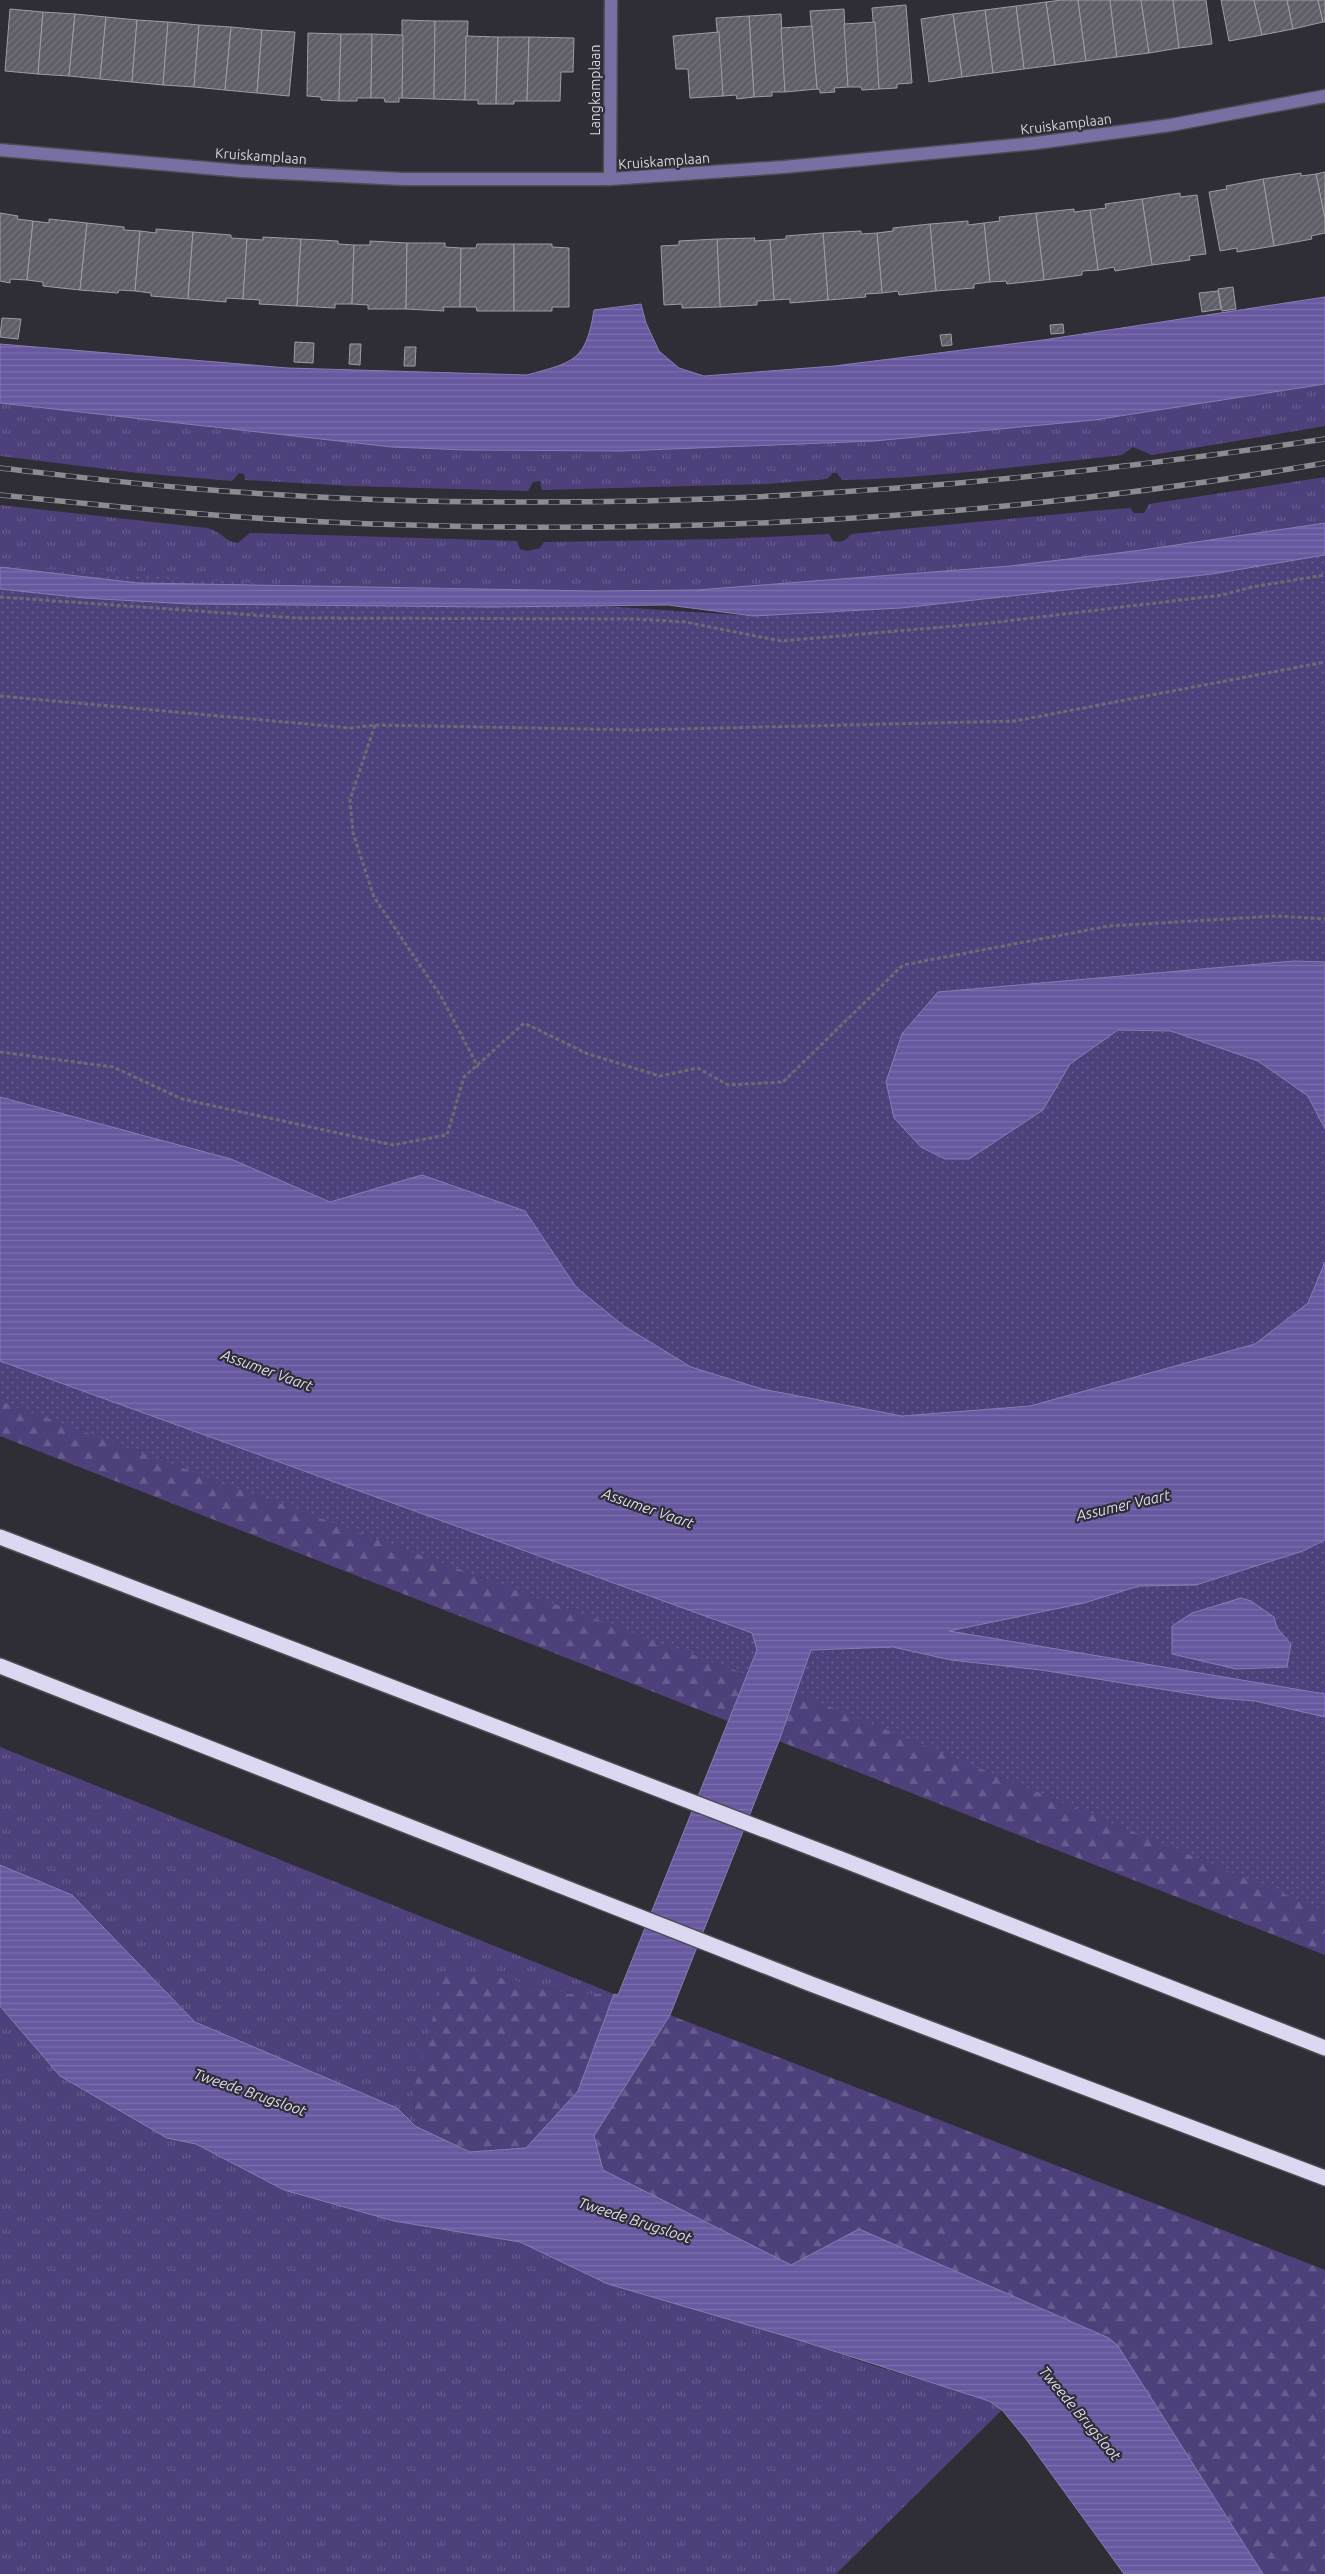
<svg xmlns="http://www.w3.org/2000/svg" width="1325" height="2574" viewBox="0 0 1325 2574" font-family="Ubuntu,sans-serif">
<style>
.grass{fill:url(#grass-tufts)}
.forest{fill:url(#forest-firs)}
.park{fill:url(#park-dots)}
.water{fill:url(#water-rules);stroke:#887db1}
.building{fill:url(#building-hatch);stroke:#9e9da7}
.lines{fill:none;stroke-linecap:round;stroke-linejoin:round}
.minor-casing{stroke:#4d4c53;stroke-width:15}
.highway-casing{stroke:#4d4c53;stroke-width:18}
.path{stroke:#6b6b72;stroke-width:3;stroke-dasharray:4 2.5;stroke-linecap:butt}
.minor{stroke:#786fa2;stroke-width:12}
.highway{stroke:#dcd8f1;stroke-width:15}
.rail-casing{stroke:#8b8b91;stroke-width:5.5}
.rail{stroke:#2f2e36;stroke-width:4;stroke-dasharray:11;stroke-linecap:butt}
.labels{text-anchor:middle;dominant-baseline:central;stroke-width:4.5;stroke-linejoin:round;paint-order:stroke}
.street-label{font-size:14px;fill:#d4d4d9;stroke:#2f2e36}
.water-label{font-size:15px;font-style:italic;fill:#dedbf0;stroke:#2f2e36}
</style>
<defs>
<pattern id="grass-tufts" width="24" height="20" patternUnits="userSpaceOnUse" patternTransform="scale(1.25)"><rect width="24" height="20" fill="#4e417b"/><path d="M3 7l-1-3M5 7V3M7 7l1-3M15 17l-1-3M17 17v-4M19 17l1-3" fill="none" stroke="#675c8d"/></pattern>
<pattern id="forest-firs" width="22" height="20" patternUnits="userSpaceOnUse" patternTransform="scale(1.25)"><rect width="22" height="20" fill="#4e417b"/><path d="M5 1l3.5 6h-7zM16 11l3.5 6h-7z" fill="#675c8d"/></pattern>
<pattern id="park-dots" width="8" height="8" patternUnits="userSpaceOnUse" patternTransform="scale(1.25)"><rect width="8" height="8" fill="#4e417b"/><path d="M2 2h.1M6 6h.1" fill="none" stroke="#675c8d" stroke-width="1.8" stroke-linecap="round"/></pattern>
<pattern id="water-rules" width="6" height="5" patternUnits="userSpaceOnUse" patternTransform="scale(1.25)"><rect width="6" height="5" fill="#6858a0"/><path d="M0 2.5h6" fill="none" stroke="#7d6fad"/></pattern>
<pattern id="building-hatch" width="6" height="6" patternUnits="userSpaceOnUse" patternTransform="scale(1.25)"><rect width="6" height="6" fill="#5f5d66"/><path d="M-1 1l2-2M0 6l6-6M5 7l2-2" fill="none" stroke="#75737b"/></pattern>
</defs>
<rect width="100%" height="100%" fill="#2f2e36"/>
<g class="grass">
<path d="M1325 384V426L1152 455 1133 447 1122 455C1029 465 936 478 842 480L837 473H833L827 479 768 484 542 490 540 481 533 482 528 491 351 486 245 480 244 474 239 473 232 481 138 473 0 456V403L392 447 467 450 621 451 1094 420Z"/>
<path d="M1325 477V523L1142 550 1010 566 697 590 594 591 138 583 0 567V505L207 528C222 532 224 541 238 543L250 533 517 541 520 549 527 551 540 548 544 542 723 539 829 534 833 541C843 543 845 541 851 534L1103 510 1130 508 1134 513H1144L1149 504Z"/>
<polygon points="0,1747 614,1994 569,1994 477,1972 414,2088 415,2126 397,2108 195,2022 72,1895 0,1865"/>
<polygon points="0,2006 60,2076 167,2138 196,2144 284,2190 394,2221 520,2242 608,2284 799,2340 872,2365 959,2391 989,2401 1002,2410 836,2574 0,2574"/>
</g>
<g class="forest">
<polygon points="0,1361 1325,1717 1325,1955 0,1436"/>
<polygon points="477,1972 569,1994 614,1994 578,2091 526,2148 471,2152 415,2126 414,2088 444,1976"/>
<polygon points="670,2015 1325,2270 1325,2574 1263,2574 1118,2346 1109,2338 859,2229 791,2265 603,2170 594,2136"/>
</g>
<polygon class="park" points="1325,526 1325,1911 795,1692 0,1401 0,566 753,616"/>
<g class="water">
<path d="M1325 297V384L1094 420 874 441 621 451 467 450 392 447 0 403V344L288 368 527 375C574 362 586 361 594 310L641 304 646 323 659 351 679 368 704 376 834 366 1043 340Z"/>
<polygon points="1325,523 1325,555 1212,574 901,608 753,616 668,605 490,607 190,604 84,598 0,589 0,567 138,583 594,591 697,590 1010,566 1142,550"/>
<polygon points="1294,961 1325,962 1325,1129 1308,1096 1258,1061 1171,1031 1118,1030 1070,1064 1043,1110 969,1159 945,1159 921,1147 894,1118 886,1082 902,1034 938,992"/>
<polygon points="0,1097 231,1159 330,1202 422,1175 482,1196 525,1211 576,1287 624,1326 691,1367 762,1389 902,1416 1030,1406 1255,1344 1308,1303 1325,1262 1325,1540 1303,1551 1196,1585 1139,1586 1084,1603 949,1631 1325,1694 1325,1717 1255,1701 1217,1698 1041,1670 951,1660 893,1647 811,1650 779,1741 670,2015 594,2136 603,2170 791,2265 859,2229 1109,2338 1118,2346 1263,2574 1124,2574 1026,2439 1002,2410 989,2401 799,2340 608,2284 520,2242 394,2221 284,2190 196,2144 167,2138 60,2076 0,2006 0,1865 72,1895 195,2022 397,2108 415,2126 470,2152 526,2148 578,2091 614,1994 618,1995 757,1650 752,1633 0,1361"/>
<polygon points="1241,1598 1251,1601 1274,1617 1277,1628 1291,1644 1287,1667 1236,1669 1172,1654 1172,1626 1192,1613"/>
</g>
<g class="building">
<polygon points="1062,0 1078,0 1086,61 1055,65 1046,2"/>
<polygon points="1078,0 1110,0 1117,57 1086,61"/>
<polygon points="1110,0 1141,0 1149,53 1117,57"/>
<polygon points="1141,0 1173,0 1179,48 1149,53"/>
<polygon points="1173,0 1206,0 1212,44 1179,48"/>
<polygon points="1221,0 1254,0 1262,35 1229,41"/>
<polygon points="1254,0 1287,0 1293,29 1262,35"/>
<polygon points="1287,0 1318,0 1323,22 1293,29"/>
<polygon points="1318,0 1325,0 1325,22 1323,22"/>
<polygon points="1046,2 1055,65 1024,69 1016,6"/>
<polygon points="906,5 912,83 897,84 897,88 879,89 872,8"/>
<polygon points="1016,6 1024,69 993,73 985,10"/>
<polygon points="10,9 43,12 38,74 5,71"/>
<polygon points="844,9 848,87 834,88 835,92 820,93 820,90 817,89 810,11"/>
<polygon points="985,10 993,73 962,77 953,14"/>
<polygon points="43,12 75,14 69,76 38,74"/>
<polygon points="75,14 106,17 100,79 69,76"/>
<polygon points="781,14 785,92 772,92 772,96 754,97 749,16"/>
<polygon points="953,14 962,77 929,82 921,19"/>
<polygon points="749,16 754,97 737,99 736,95 723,96 716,18"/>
<polygon points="106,17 137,20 132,82 100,79"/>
<polygon points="137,20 168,22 163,85 132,82"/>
<polygon points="402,20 435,21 434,99 402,98"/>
<polygon points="435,21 468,21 465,100 434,99"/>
<polygon points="168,22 199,25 194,87 163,85"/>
<polygon points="875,22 879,89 862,90 861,87 848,87 844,24"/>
<polygon points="199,25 231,27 225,90 194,87"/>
<polygon points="812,26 817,89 785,92 781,28"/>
<polygon points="231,27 262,30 257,93 225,90"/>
<polygon points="262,30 295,32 289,96 257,93"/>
<polygon points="719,32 723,96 690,98 688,69 676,69 673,36"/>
<polygon points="308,33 341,34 339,101 321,100 321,97 307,96"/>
<polygon points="341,34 372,34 371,98 357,98 357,101 339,101"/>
<polygon points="372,34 403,35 402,98 399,98 399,102 385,102 384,98 371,98"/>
<polygon points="466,36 498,37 496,104 478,104 478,100 465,100"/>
<polygon points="498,37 529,37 527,101 514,101 514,104 496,104"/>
<polygon points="529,37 574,38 573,72 561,72 560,101 527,101"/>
<polygon points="1325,172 1325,219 1316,174"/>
<polygon points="1301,173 1301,176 1316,174 1325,219 1325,233 1311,236 1312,239 1274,246 1263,179"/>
<polygon points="1263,179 1274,246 1237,252 1237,248 1220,251 1209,192 1227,189 1226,186"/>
<polygon points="1180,193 1180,197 1197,195 1206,254 1189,256 1190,260 1152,265 1142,199"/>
<polygon points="1142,199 1152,265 1115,271 1114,267 1098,270 1090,210 1106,208 1105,204"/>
<polygon points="1074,209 1074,212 1090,210 1098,270 1082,271 1082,275 1044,280 1036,213"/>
<polygon points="0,213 18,216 17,219 33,221 27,280 10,279 10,283 0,281"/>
<polygon points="1036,213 1044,280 1007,284 1006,281 990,282 984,223 1000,221 999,217"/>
<polygon points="49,219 87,223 80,290 43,286 43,282 27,280 33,221 49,223"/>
<polygon points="968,221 968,225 984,223 990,282 974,284 974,288 936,291 930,224"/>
<polygon points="87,223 124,227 124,230 140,231 135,291 119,290 118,293 80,290"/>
<polygon points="930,224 936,291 899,295 898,291 882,293 877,233 893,231 893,228"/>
<polygon points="156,229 193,232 188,299 151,296 151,293 135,291 140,231 156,233"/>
<polygon points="861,231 861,234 877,233 882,293 865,294 866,297 828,300 823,233"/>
<polygon points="193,232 231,235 231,238 247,239 243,299 226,298 226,302 188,299"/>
<polygon points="823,233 828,300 790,303 790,299 774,300 770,240 786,239 786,236"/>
<polygon points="263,237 301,239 297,306 259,304 260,300 243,299 247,239 263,240"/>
<polygon points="755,238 754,241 770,240 774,300 757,301 757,305 720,307 717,239"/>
<polygon points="301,239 338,241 338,244 354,245 352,304 335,304 335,308 297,306"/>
<polygon points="717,239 720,307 682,308 682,304 664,305 661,246 679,245 679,241"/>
<polygon points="370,241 407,243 406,309 368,309 368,305 352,304 354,245 370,245"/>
<polygon points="407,243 445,243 445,247 461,248 460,307 443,307 444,311 406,309"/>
<polygon points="477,244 514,244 514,311 477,311 476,307 460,307 461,248 476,248"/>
<polygon points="514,244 552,244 552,247 569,248 569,307 552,307 552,311 514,311"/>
<polygon points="1233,287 1236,309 1222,311 1218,289"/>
<polygon points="1218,291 1221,309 1202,312 1199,293"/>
<polygon points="2,318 21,319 18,339 0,337"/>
<polygon points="1063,324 1064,333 1051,334 1050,325"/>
<polygon points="951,334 952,345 942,346 940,335"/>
<polygon points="295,342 314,343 313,363 294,362"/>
<polygon points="350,344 361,344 360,365 349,364"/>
<polygon points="405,347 416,347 415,366 404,366"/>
</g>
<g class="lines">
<defs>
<g id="minor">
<polyline points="0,150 241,171 403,179 610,179 784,167 1036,143 1171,125 1325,96"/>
<polyline points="610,179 611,0"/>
</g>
<g id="highway">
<polyline points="0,1537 846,1861 1325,2048"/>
<polyline points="0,1666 811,1984 1325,2178"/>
</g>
</defs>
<use href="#minor" class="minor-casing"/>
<use href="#highway" class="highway-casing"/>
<g class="path">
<polyline points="0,597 296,618 636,619 685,622 781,641 990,623 1222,595 1252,587 1325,575"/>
<polyline points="0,696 351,728 375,725 638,730 1015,721 1325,662"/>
<polyline points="375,725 350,800 353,833 374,897 442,998 478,1067"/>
<polyline points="0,1052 113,1067 182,1099 393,1145 447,1135 464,1077 524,1023 588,1054 660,1076 698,1068 728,1085 783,1082 903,965 1109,926 1277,916 1325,919"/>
</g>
<use href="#minor" class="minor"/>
<use href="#highway" class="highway"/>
<defs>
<g id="rail">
<path d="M0 468C62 475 124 483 186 488 292 497 400 502 506 502 781 504 1054 480 1325 439"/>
<path d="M0 495C108 506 217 517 326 522 659 537 997 520 1325 463"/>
</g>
</defs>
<use href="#rail" class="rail-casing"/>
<use href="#rail" class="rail"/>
</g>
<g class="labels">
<g class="street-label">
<text transform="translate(595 90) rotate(-90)">Langkamplaan</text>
<text transform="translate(1066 124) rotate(-7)">Kruiskamplaan</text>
<text transform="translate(261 156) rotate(4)">Kruiskamplaan</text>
<text transform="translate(664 161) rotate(-4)">Kruiskamplaan</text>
</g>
<g class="water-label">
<text transform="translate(267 1370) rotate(20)">Assumer Vaart</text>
<text transform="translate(1123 1505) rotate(-13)">Assumer Vaart</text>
<text transform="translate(648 1508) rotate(19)">Assumer Vaart</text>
<text transform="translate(250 2092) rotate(19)">Tweede Brugsloot</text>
<text transform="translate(635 2220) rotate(18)">Tweede Brugsloot</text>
<text transform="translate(1080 2413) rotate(50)">Tweede Brugsloot</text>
</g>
</g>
</svg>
